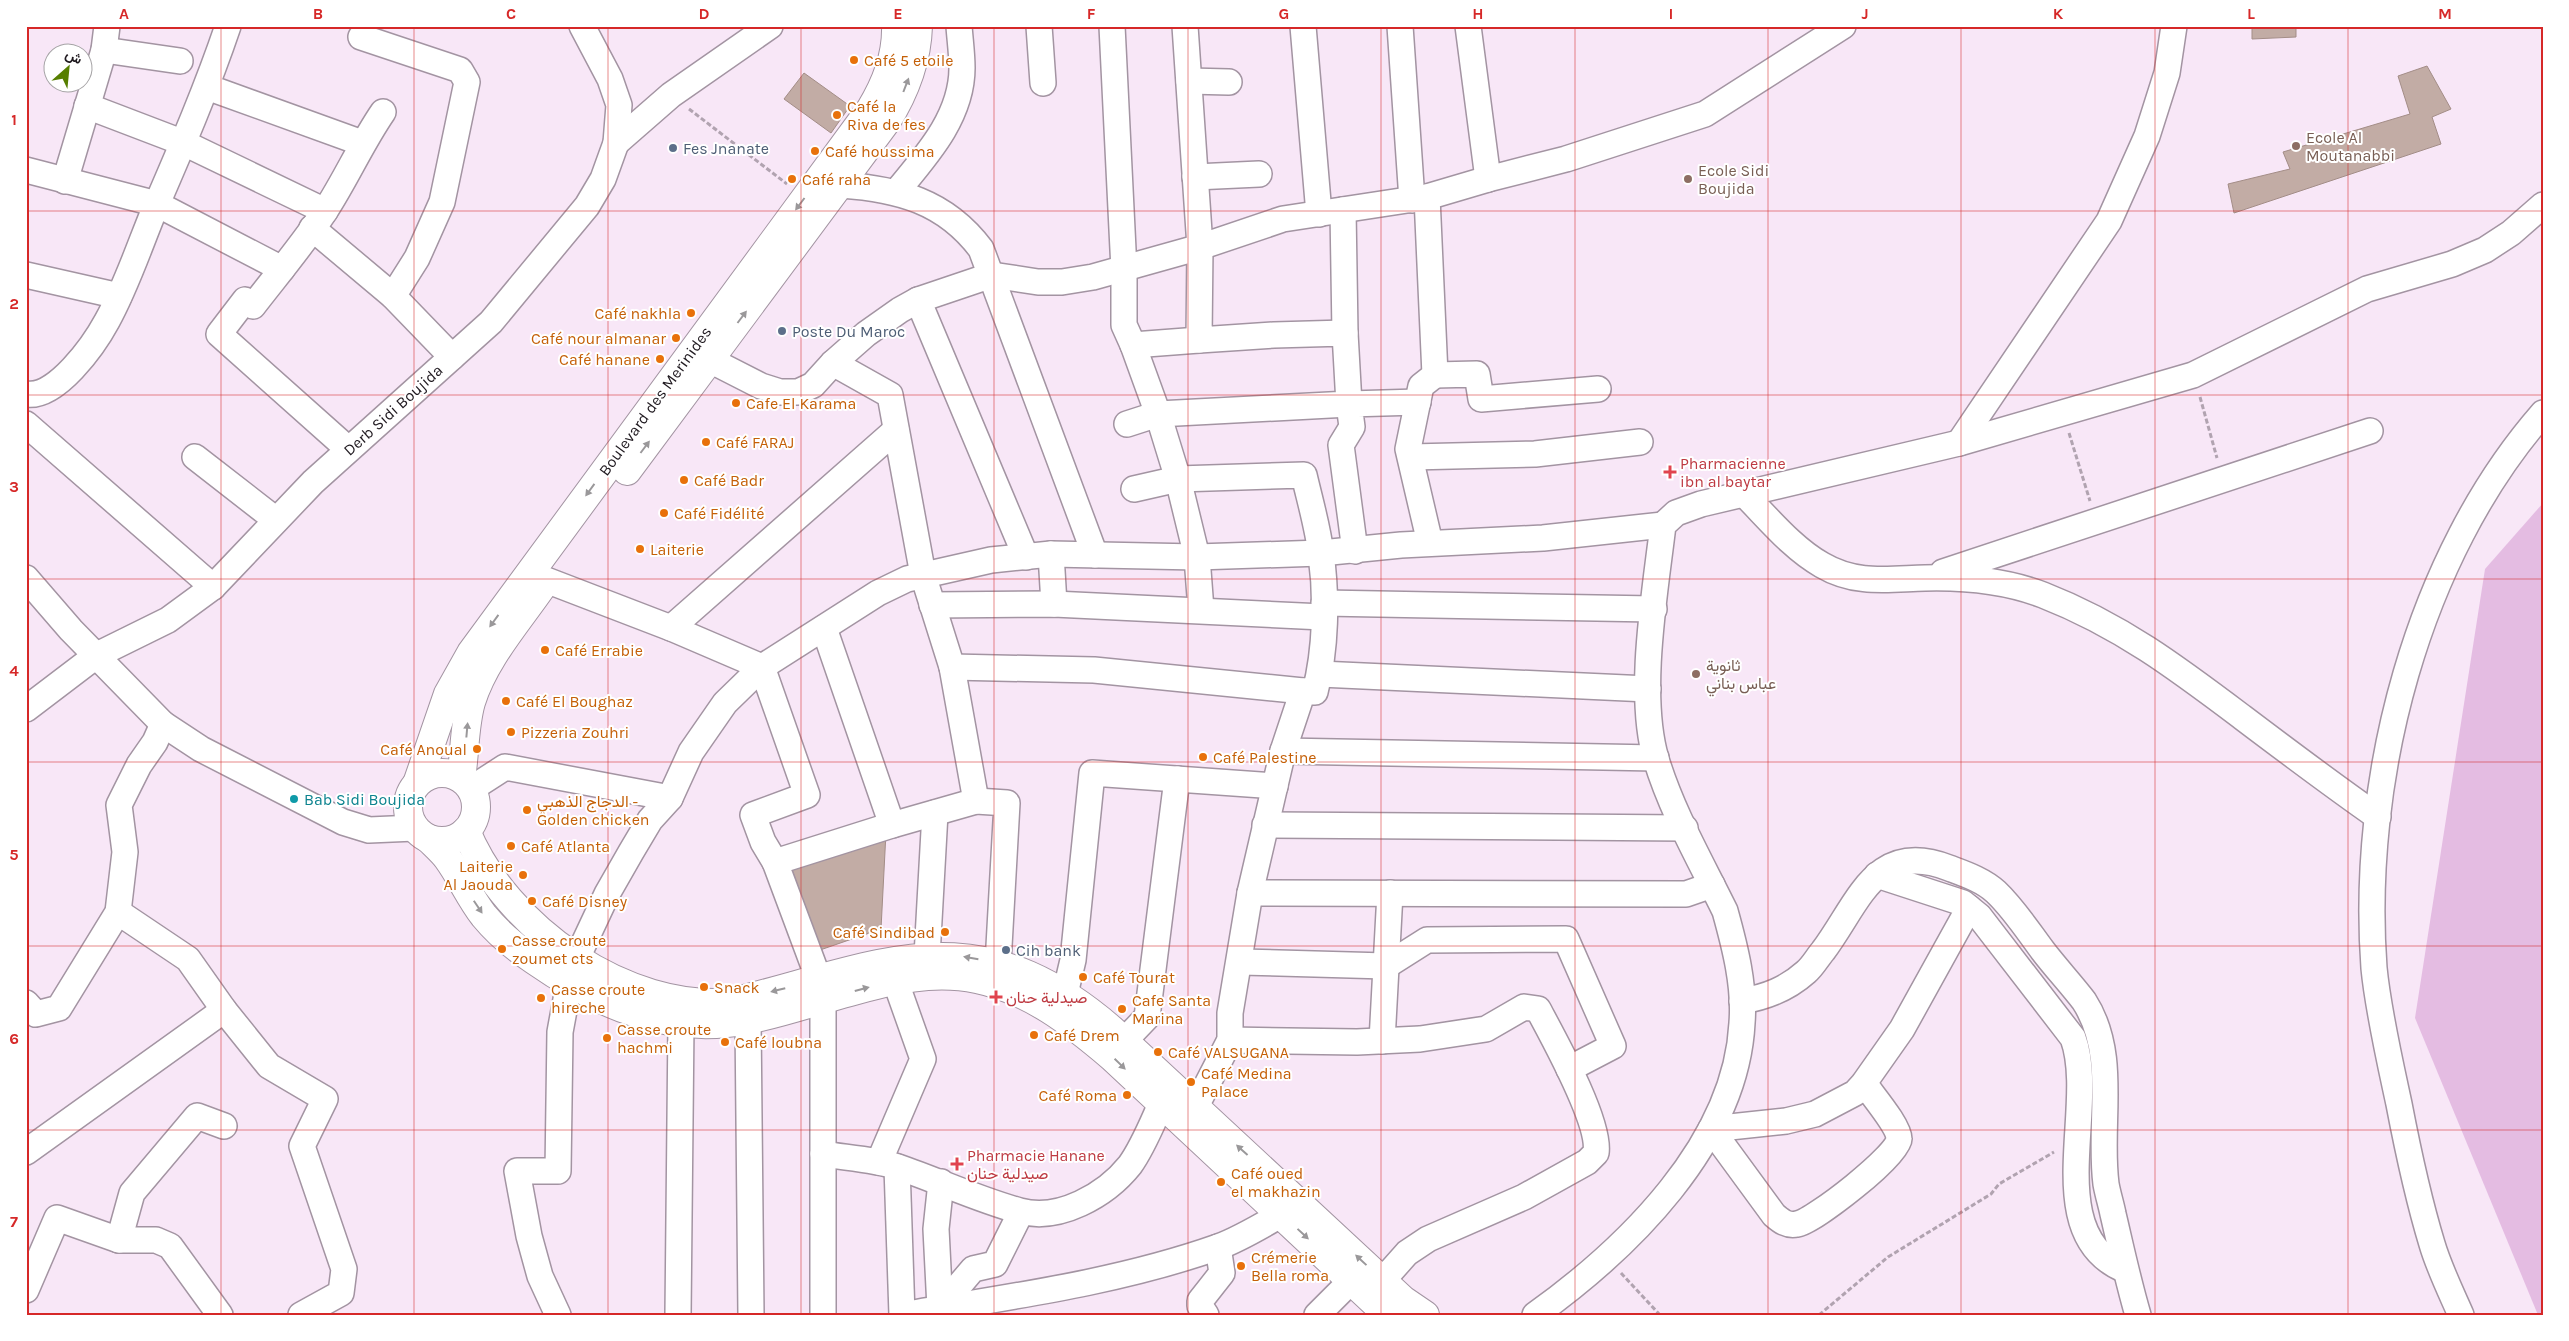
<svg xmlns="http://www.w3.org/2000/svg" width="2569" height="1341" viewBox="0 0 2569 1341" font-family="Karla,Vazirmatn,sans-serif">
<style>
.green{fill:#e4bce2}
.building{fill:#c2aca5;stroke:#a38d87}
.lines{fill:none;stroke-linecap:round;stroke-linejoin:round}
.minor-casing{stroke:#a394a2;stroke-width:28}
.major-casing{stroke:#a394a2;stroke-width:30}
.path{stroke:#b1a3b0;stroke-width:3;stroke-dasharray:5 2.5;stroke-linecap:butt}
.minor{stroke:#fff;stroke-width:25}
.major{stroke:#fff;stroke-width:28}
.oneway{fill:#9a989a}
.grid{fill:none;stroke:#d62828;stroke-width:1;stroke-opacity:0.55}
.food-dot{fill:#e8710a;stroke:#fff;stroke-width:2}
.education-dot{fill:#8d6e63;stroke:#fff;stroke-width:2}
.service-dot{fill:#5c6f8a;stroke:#fff;stroke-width:2}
.health-dot{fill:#e0444e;stroke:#fff;stroke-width:2}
.culture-dot{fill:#0f9aa8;stroke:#fff;stroke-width:2}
.labels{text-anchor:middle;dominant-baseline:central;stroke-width:4;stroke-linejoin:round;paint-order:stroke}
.food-label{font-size:16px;fill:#c56008;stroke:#fff;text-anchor:start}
.education-label{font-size:16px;fill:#785e54;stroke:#fff;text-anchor:start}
.service-label{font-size:16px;fill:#4e5e75;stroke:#fff;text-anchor:start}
.street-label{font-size:16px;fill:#1f191f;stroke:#fff}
.health-label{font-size:16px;fill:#be3a42;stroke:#fff;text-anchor:start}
.culture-label{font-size:16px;fill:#0d838f;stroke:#fff;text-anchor:start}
.neatline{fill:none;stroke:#d62828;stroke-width:2}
.grid-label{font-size:16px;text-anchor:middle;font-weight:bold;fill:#d62828}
</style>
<rect width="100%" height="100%" fill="#f8e7f7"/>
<polygon class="green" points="2543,503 2543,1315 2538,1315 2415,1018 2485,569"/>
<g class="building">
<polygon points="2252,26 2296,26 2296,37 2252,39"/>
<polygon points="2427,66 2451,109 2432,117 2441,144 2234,213 2228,184 2290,169 2283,152 2410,114 2398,76"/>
<polygon points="804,73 850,106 831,133 784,99"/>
<polygon points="886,832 881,929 820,950 790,864"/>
</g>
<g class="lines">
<defs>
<g id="minor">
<polyline points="1039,26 1043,83"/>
<polyline points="1112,26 1124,270 1124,325 1133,345 1158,414 1178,479 1197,557 1201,610"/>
<polyline points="1303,26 1319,214"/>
<polyline points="1400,26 1412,200"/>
<polyline points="1468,26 1488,179 1566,159 1705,114 1843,26"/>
<polyline points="361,37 460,70 467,82 442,202 417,258 393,296"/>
<polyline points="104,50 180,61"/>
<polyline points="1189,81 1229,82"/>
<polyline points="207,87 362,143"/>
<polyline points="87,106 184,143 325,211"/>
<polyline points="616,143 671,95 770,26"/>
<polyline points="26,170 157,204 282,269"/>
<polyline points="1195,177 1259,174"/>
<polyline points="65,181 104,50 107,26"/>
<path d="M841 185C898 189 945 201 981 249L1095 555"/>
<path d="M897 191C926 156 962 117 962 68 962 54 960 40 959 26"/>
<polyline points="1427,197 1435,375 1421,386 1408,449 1430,543"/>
<polyline points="1343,210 1345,333"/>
<polyline points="312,228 393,296 452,357"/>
<polyline points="26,275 119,296"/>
<polyline points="918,300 1026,557"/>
<polyline points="1133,345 1199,340"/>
<polyline points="710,360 761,386 780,392 798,392 813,385 833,363 866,334 900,310 918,300 992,275 1038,282 1062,282 1093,277 1200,247 1283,219 1427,197 1488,179"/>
<polyline points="1435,375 1477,374 1481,399 1598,389"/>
<path d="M26 394C56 399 94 345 107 321 127 285 140 244 156 206 182 146 207 88 228 26"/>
<polyline points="26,424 213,587"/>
<polyline points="1127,424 1158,414 1349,404 1345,333 1274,335 1199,340 1200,247 1185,26"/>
<polyline points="1959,443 2109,221 2147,136 2167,73 2174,26"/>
<path d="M348 449 219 334 245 300 253 306C277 275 303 244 325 211 346 179 361 144 383 112"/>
<polyline points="195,457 276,520"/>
<polyline points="1411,457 1535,454 1640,442"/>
<path d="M1134 489 1178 479 1304 475C1310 501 1318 528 1321 554 1327 598 1326 649 1315 692L1303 691 1283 751 1250 893 1230 1013V1040L1195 1108"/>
<path d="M1744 494C1768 518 1792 548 1822 565 1856 585 1888 579 1925 578 1964 577 2006 581 2043 595 2120 625 2177 668 2242 717 2287 751 2332 785 2378 817"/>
<polyline points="1355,551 1341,445 1352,427 1349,404 1418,402"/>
<polyline points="1051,554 1054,604"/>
<polyline points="1943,572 2370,431"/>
<polyline points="26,578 71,630 163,724 201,749 343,822 369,830 415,828"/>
<polyline points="546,580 671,628 896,430"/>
<polyline points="1324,603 1654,609"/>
<polyline points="932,605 1054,604 1323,617"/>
<polyline points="671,628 762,667 807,795 753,815 763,842 775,862"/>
<polyline points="824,628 892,825"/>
<polyline points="952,667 1094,670 1303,691"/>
<polyline points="1320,674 1648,689"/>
<polyline points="26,709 97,655 168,620 213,587 313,482 491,322 587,206 603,179 616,143 619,105 610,79 582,26"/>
<polyline points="1283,751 1656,758"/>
<polyline points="471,789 505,767 670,798"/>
<polyline points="976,801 1007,803 998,964"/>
<polyline points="1265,825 1685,828"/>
<path d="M1877 875 1963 903 1979 916 2073 1038C2098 1106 2039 1234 2125 1270"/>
<polyline points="1250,893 1686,894 1712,885"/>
<polyline points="118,912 188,959 224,1010"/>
<polyline points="927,956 935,813"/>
<polyline points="577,958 607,894 631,852 650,820 670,798 691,752 725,703 762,667 878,593 907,579 991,560 1051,554 1197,557 1321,553 1401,545 1543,538 1663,525"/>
<polyline points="1241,962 1386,966 1427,940 1566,939 1613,1046 1569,1069"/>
<polyline points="1065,994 1073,960 1092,773 1275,786"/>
<path d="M1742 1001C1767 997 1787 989 1806 972 1813 966 1817 958 1823 951 1859 903 1875 839 1949 868 1965 874 1983 880 1996 892 2014 909 2028 931 2043 951 2056 968 2071 984 2084 1001 2119 1055 2098 1123 2106 1184 2108 1195 2111 1204 2113 1214 2121 1248 2128 1281 2138 1315"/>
<polyline points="26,1003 36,1014 59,1008 118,912 125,852 119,805 139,765 155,742 163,724"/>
<polyline points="748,1020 751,1315"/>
<path d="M1230 1040 1357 1042 1420 1039 1486 1029 1524 1007 1538 1009C1554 1039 1601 1123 1596 1153L1587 1162 1524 1197 1428 1239 1407 1253 1383 1280"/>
<polyline points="1124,1041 1147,1017 1177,779"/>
<polyline points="1382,1041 1390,893"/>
<path d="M1864 1083C1872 1095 1899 1126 1899 1139 1900 1154 1813 1222 1797 1224 1787 1226 1781 1221 1774 1215L1711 1129 1786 1121 1815 1114 1855 1093 1864 1083 1902 1029 1969 908"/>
<polyline points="26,1152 224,1010 269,1066 325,1099 302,1146 344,1269 341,1293 301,1315"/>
<path d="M823 1154C848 1158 874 1159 898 1167 939 1181 979 1200 1020 1211 1059 1222 1106 1195 1130 1165 1143 1147 1152 1124 1161 1104"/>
<polyline points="879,1162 923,1059 895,980"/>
<polyline points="897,1167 902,1315"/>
<polyline points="119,1240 132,1193 197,1116 224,1126"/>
<polyline points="26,1290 57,1218 119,1240 156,1240 170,1246 220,1315"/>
<polyline points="940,1308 973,1269 995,1264 1021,1212"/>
<polyline points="940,1308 936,1229 941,1182"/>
<polyline points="558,1315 540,1276 529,1236 517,1171 558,1171 560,1032 569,983"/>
<polyline points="678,1315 681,1023"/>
<polyline points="823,1315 823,999 819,980 775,862 892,825 976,801 952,667 923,575 890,395 833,363"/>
<path d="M902 1315C1007 1297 1116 1283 1218 1247 1240 1239 1261 1226 1282 1214"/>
<polyline points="1206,1315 1200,1306 1200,1301 1222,1273 1218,1247"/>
<polyline points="1317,1315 1352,1280"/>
<path d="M1535 1315C1627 1249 1736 1144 1742 1023 1745 986 1735 947 1725 911 1701 862 1672 812 1656 759 1637 694 1655 593 1663 525L1676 513 1701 504 1959 443 2193 375 2367 289 2452 264 2485 250 2511 233 2543 205"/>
<path d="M2461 1315C2451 1292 2439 1268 2432 1244 2418 1198 2408 1151 2399 1104 2390 1062 2378 1010 2374 968 2360 779 2417 557 2543 413"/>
</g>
<g id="major">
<path d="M627 471 886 122C905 92 917 62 918 26"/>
<circle cx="442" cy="807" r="34"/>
<path d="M461 778C465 754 464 726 471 702 484 660 516 624 541 588"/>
<path d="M418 781 448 694 471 653 870 110C886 84 897 57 896 26"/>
<path d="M466 831C506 928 626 1013 733 1002 885 964 975 912 1111 1029L1403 1300 1425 1315"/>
<path d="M429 839C436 846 443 852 448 859 461 877 470 898 484 916 498 933 516 948 534 960 597 1004 669 1036 747 1020 782 1013 816 1001 850 992 892 980 933 970 977 979 1030 990 1072 1023 1112 1057L1388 1315"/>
</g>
</defs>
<use href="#minor" class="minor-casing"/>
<use href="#major" class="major-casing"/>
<g class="path">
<polyline points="689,109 787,184"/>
<polyline points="2200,397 2217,458"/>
<polyline points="2069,433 2090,501"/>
<polyline points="1621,1273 1660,1315"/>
<polyline points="1819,1315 1888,1257 1991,1194 1999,1184 2054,1152"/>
</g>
<use href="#minor" class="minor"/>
<use href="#major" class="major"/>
</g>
<defs><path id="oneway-solid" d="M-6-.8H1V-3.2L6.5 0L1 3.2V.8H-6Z" transform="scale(1.25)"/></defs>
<g class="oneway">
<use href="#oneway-solid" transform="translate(906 85) rotate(-69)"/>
<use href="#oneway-solid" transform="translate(800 204) rotate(127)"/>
<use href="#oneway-solid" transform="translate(742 317) rotate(-53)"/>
<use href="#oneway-solid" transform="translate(645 447) rotate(-53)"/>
<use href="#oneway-solid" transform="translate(590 490) rotate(126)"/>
<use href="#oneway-solid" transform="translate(494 621) rotate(126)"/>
<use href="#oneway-solid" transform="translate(467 730) rotate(-85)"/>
<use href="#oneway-solid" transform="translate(478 907) rotate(56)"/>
<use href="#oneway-solid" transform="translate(971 958) rotate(-170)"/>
<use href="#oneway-solid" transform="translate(862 989) rotate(-15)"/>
<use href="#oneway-solid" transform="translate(778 990) rotate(166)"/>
<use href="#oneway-solid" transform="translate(1120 1064) rotate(44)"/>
<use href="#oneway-solid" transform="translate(1242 1150) rotate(-138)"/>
<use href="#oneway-solid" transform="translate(1303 1234) rotate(43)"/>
<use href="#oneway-solid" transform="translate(1361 1260) rotate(-137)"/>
</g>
<path class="grid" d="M221 26V1315M414 26V1315M608 26V1315M801 26V1315M994 26V1315M1188 26V1315M1381 26V1315M1575 26V1315M1768 26V1315M1961 26V1315M2155 26V1315M2348 26V1315M26 211H2543M26 395H2543M26 579H2543M26 762H2543M26 946H2543M26 1130H2543"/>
<g class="food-dot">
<circle cx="854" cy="60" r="5"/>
<circle cx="837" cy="115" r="5"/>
<circle cx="815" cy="151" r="5"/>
<circle cx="792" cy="179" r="5"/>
<circle cx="691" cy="313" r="5"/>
<circle cx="676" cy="338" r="5"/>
<circle cx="660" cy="359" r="5"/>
<circle cx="736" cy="403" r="5"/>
<circle cx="706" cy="442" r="5"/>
<circle cx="684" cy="480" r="5"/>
<circle cx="664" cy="513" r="5"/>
<circle cx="640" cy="549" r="5"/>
<circle cx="545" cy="650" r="5"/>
<circle cx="506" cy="701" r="5"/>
<circle cx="511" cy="732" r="5"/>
<circle cx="477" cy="749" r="5"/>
<circle cx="1203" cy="757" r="5"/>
<circle cx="527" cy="810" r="5"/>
<circle cx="511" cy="846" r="5"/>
<circle cx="523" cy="875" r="5"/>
<circle cx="532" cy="901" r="5"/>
<circle cx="945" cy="932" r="5"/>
<circle cx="502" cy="949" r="5"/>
<circle cx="1083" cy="977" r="5"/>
<circle cx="704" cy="987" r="5"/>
<circle cx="541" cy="998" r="5"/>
<circle cx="1122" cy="1009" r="5"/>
<circle cx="1034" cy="1035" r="5"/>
<circle cx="607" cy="1038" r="5"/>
<circle cx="725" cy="1042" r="5"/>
<circle cx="1158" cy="1052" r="5"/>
<circle cx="1191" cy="1082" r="5"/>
<circle cx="1127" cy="1095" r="5"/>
<circle cx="1221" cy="1182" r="5"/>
<circle cx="1241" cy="1266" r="5"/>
</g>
<g class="education-dot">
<circle cx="2296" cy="146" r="5"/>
<circle cx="1688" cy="179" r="5"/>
<circle cx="1696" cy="674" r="5"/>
</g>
<g class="service-dot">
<circle cx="673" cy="148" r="5"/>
<circle cx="782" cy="331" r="5"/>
<circle cx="1006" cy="950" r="5"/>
</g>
<g class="health-dot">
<path d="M1667.5 464.5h5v5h5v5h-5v5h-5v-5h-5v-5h5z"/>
<path d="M993.5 989.5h5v5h5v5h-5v5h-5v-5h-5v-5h5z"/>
<path d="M954.5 1156.5h5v5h5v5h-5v5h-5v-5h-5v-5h5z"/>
</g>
<circle class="culture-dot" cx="294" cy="799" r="5"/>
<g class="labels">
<g class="food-label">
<text x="864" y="60">Café 5 etoile</text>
<text x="847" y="106">Café la<tspan x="847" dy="18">Riva de fes</tspan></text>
<text x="825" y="151">Café houssima</text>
<text x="802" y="179">Café raha</text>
<text x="681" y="313" text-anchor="end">Café nakhla</text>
<text x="666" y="338" text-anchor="end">Café nour almanar</text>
<text x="650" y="359" text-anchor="end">Café hanane</text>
<text x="746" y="403">Cafe El Karama</text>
<text x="716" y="442">Café FARAJ</text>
<text x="694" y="480">Café Badr</text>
<text x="674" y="513">Café Fidélité</text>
<text x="650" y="549">Laiterie</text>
<text x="555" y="650">Café Errabie</text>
<text x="516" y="701">Café El Boughaz</text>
<text x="521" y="732">Pizzeria Zouhri</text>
<text x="467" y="749" text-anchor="end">Café Anoual</text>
<text x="1213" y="757">Café Palestine</text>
<text x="537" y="801">الدجاج الذهبي -<tspan x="537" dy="18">Golden chicken</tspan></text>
<text x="521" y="846">Café Atlanta</text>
<text x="513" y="866" text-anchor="end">Laiterie<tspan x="513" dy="18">Al Jaouda</tspan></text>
<text x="542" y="901">Café Disney</text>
<text x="935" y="932" text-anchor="end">Café Sindibad</text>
<text x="512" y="940">Casse croute<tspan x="512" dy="18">zoumet cts</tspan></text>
<text x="1093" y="977">Café Tourat</text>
<text x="714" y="987">Snack</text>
<text x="551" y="989">Casse croute<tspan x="551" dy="18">hireche</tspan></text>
<text x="1132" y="1000">Cafe Santa<tspan x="1132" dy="18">Marina</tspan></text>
<text x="617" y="1029">Casse croute<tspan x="617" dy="18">hachmi</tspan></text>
<text x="1044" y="1035">Café Drem</text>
<text x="735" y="1042">Café loubna</text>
<text x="1168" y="1052">Café VALSUGANA</text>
<text x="1201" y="1073">Café Medina<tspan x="1201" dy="18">Palace</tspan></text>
<text x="1117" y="1095" text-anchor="end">Café Roma</text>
<text x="1231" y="1173">Café oued<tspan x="1231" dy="18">el makhazin</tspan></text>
<text x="1251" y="1257">Crémerie<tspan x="1251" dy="18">Bella roma</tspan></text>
</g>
<g class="education-label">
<text x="2306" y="137">Ecole Al<tspan x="2306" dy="18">Moutanabbi</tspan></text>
<text x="1698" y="170">Ecole Sidi<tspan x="1698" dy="18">Boujida</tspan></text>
<text x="1706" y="665">ثانوية<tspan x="1706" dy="18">عباس بناني</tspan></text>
</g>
<g class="service-label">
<text x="683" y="148">Fes Jnanate</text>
<text x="792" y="331">Poste Du Maroc</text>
<text x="1016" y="950">Cih bank</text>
</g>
<g class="street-label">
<text transform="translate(655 401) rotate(-54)">Boulevard des Merinides</text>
<text transform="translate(393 410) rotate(-42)">Derb Sidi Boujida</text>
</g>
<g class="health-label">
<text x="1680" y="463">Pharmacienne<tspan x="1680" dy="18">ibn al baytar</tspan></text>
<text x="1006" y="997">صيدلية حنان</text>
<text x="967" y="1155">Pharmacie Hanane<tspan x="967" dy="18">صيدلية حنان</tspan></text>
</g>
<g class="culture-label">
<text x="304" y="799">Bab Sidi Boujida</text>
</g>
</g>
<rect width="2569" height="1341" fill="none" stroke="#ffffff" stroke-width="55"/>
<g transform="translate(68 68) rotate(27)"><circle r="24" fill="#ffffff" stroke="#a5a3a5"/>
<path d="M0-4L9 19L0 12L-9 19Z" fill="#577f00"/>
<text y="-8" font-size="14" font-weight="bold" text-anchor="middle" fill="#1f191f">ش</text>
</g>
<rect x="28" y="28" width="2514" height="1286" class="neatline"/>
<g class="grid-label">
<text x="124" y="19">A</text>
<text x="318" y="19">B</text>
<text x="511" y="19">C</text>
<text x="704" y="19">D</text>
<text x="898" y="19">E</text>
<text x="1091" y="19">F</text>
<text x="1284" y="19">G</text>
<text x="1478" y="19">H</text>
<text x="1671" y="19">I</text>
<text x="1865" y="19">J</text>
<text x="2058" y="19">K</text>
<text x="2251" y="19">L</text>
<text x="2445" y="19">M</text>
<text x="14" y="125">1</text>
<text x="14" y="309">2</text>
<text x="14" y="492">3</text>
<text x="14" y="676">4</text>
<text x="14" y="860">5</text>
<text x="14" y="1044">6</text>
<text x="14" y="1227">7</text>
</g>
</svg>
